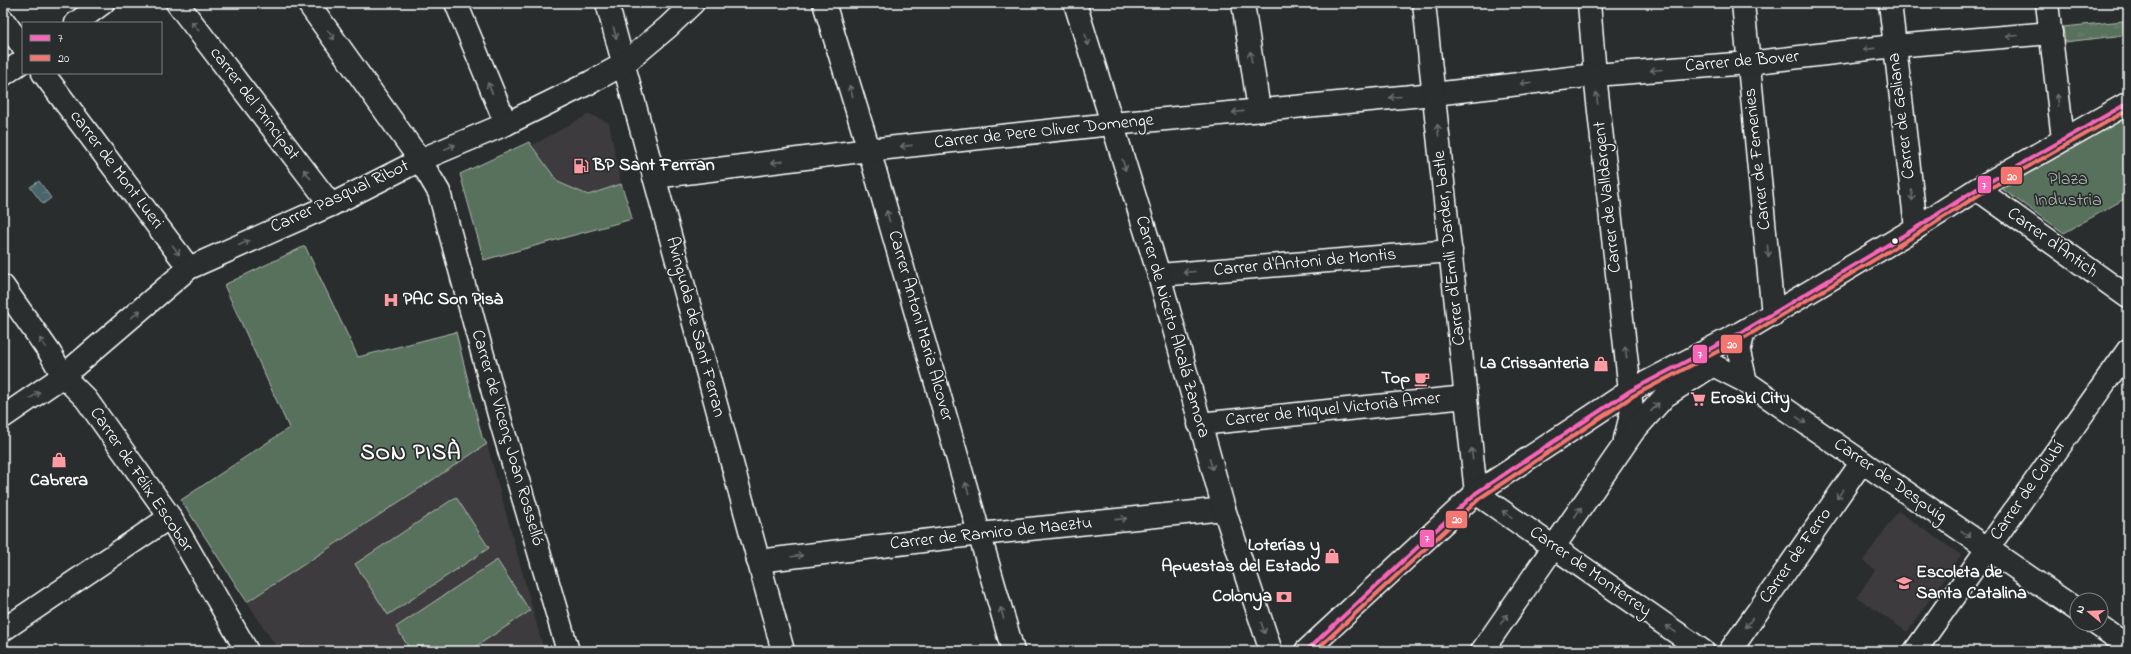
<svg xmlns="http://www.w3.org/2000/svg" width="2131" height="654" viewBox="0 0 2131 654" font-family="'Indie Flower',sans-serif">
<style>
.built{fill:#3e3a3e}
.grass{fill:url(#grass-tufts);stroke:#acb8ae}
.park{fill:#59715d;stroke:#acb8ae}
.water{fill:url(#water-ripples);stroke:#91a3a6}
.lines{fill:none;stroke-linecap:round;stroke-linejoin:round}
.street-casing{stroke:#fff;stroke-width:25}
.secondary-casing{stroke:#fff;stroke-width:25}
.street{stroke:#2a2d2e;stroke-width:22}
.secondary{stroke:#2a2d2e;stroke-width:22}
.bus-1-casing{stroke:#2a2d2e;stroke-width:7}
.bus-2-casing{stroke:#2a2d2e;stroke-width:7}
.bus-1{stroke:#fa66b7;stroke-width:4}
.bus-2{stroke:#f57671;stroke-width:4}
.oneway{stroke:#6a6c6d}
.bus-dot{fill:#fff;stroke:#2a2d2e;stroke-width:1.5}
.labels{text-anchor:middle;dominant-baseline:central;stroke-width:3.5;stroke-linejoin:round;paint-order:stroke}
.street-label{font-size:18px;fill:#fff;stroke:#2a2d2e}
.poi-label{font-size:18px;font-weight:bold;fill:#fff;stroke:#2a2d2e;text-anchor:start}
.park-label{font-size:18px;fill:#acb8ae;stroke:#2a2d2e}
.district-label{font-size:22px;font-weight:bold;letter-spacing:1px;fill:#fff;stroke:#2a2d2e}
.line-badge{stroke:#2a2d2e;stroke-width:1.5}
.badge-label{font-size:11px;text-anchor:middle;font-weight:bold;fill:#fff}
</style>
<defs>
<pattern id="grass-tufts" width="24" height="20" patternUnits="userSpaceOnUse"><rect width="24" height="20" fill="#59715d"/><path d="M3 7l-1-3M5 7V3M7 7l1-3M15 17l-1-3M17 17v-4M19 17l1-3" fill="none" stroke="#728675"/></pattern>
<pattern id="water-ripples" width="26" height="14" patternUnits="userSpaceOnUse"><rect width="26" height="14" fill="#47656a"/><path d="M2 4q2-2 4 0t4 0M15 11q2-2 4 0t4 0" fill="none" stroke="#637c80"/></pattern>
</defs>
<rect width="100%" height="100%" fill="#2a2d2e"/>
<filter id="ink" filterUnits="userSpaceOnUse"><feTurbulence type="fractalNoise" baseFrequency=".025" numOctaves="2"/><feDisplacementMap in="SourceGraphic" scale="8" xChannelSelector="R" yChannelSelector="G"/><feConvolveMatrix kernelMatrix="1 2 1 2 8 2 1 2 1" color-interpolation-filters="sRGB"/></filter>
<g filter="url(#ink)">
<g class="built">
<polygon points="589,114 609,123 621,184 588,195 558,182 536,152 533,145"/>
<polygon points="487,444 544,651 279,651 247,602"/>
<polygon points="1898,511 1961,555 1907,632 1857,597 1875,570 1863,561"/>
</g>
<polygon class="grass" points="2123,21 2125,35 2065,42 2063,27"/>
<g class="park">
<polygon points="2128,116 2128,197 2064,233 1998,186"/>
<polygon points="529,142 558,182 588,195 621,184 629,207 632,219 484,260 460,174"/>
<polygon points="305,246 358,357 456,332 482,437 487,444 247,602 181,500 289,428 224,285"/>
<polygon points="456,497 489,548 388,615 355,564"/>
<polygon points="497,560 530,611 469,651 411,651 396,627"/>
</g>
<polygon class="water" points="39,181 51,198 43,204 30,187"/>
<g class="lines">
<defs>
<g id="street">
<polyline points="177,3 331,205"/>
<polyline points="308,3 420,160 439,192 502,426 568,651"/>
<polyline points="456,3 506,124"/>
<polyline points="824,3 869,150 1013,651"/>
<polyline points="1243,3 1259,110"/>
<polyline points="1589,3 1595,75 1630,391 1632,411 1625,439"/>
<polyline points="1743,3 1773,315"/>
<polyline points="1890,3 1916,228"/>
<polyline points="2047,3 2063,139"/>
<polyline points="3,20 23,47"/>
<polyline points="76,23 103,3"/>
<polyline points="43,73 189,268"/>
<polyline points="3,75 23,61"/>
<polyline points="654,177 869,150 1112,124 1434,94 1595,75 1748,63 1894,46 2051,33"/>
<polyline points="1977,189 2128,297"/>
<polyline points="1159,275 1451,251"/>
<polyline points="3,286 50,353 63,376 86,399 170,517 247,651"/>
<polyline points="1744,331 1739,352 1746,382"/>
<polyline points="1199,424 1466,397"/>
<polyline points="1476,493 1703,651"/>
<polyline points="758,561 980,534 1224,509"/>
<polyline points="2096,624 2128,646"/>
<polyline points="3,630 170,517"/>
<polyline points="1482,651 1633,432 1665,396 1713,365 1746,382 2077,610"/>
<polyline points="1730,651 1862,462"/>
<polyline points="1915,651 2128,350"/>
</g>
<g id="secondary">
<polyline points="607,3 783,651"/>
<polyline points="1075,3 1159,275 1224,509 1271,651"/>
<polyline points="1424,3 1476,493"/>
<polyline points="3,417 63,376 189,268 331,205 420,160 506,124 591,82 624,64 668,27 693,3"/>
<polyline points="1306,651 1476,493 1630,391 1744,331 1916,228 1977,189 2128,103"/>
</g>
</defs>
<use href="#street" class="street-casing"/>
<use href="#secondary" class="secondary-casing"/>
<use href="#street" class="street"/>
<use href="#secondary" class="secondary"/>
<defs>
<polyline id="bus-1" points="1306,651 1476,493 1630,391 1744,331 1916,228 1977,189 2128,103"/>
<polyline id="bus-2" points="1315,651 1480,498 1633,396 1747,336 1919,233 1980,194 2128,110"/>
</defs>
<use href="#bus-1" class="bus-1-casing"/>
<use href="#bus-2" class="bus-2-casing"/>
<use href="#bus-1" class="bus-1"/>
<use href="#bus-2" class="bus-2"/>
</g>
<defs><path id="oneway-shaft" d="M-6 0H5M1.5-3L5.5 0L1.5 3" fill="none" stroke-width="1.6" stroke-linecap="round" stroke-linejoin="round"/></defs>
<g class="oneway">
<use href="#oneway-shaft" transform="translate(195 26) rotate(-127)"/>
<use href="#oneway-shaft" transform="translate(615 33) rotate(75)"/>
<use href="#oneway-shaft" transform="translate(331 35) rotate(54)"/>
<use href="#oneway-shaft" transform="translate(2012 36) rotate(175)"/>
<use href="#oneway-shaft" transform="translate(1087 40) rotate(73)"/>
<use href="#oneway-shaft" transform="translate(1869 49) rotate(174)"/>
<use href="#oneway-shaft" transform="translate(1251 57) rotate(-98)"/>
<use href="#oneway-shaft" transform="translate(1656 70) rotate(175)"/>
<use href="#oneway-shaft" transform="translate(1526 83) rotate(173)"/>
<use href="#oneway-shaft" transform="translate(490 88) rotate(-113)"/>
<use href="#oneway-shaft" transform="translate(851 91) rotate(-107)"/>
<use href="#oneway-shaft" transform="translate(1395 97) rotate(175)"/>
<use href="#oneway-shaft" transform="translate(1597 98) rotate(-96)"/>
<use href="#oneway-shaft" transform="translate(2058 100) rotate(-96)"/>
<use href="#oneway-shaft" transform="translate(1238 112) rotate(174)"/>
<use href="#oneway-shaft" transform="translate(1438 130) rotate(-96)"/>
<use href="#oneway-shaft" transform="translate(906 146) rotate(174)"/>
<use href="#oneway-shaft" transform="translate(450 147) rotate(-23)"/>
<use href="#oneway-shaft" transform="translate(777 162) rotate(173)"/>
<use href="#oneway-shaft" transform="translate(1124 165) rotate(73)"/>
<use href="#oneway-shaft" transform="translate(307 174) rotate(-127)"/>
<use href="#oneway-shaft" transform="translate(1912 195) rotate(83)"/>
<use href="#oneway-shaft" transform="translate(888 216) rotate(-106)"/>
<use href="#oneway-shaft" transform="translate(244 243) rotate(-25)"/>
<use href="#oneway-shaft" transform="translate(176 250) rotate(54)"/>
<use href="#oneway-shaft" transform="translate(1768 251) rotate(84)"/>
<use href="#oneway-shaft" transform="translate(1189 272) rotate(175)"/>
<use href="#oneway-shaft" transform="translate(136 314) rotate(-41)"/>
<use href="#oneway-shaft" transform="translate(43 343) rotate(-125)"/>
<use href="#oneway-shaft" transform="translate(1626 352) rotate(-96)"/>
<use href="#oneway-shaft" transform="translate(35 395) rotate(-34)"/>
<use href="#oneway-shaft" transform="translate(1655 407) rotate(-47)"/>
<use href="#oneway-shaft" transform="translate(1801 420) rotate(35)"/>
<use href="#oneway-shaft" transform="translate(1472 454) rotate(-96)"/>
<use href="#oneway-shaft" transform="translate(1211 464) rotate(74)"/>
<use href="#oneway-shaft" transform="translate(967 488) rotate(-106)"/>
<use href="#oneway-shaft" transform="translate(1840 494) rotate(125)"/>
<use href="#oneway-shaft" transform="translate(1578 512) rotate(-56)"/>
<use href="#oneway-shaft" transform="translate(1507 514) rotate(-145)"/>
<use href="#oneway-shaft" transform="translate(1121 519) rotate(-6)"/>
<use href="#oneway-shaft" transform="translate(1966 534) rotate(35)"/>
<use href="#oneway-shaft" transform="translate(797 556) rotate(-7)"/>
<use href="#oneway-shaft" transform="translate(1002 613) rotate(-106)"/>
<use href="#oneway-shaft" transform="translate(1504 619) rotate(-55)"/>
<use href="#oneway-shaft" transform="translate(1749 623) rotate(125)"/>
<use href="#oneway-shaft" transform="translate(1263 628) rotate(72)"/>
<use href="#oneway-shaft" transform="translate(1671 629) rotate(-145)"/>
</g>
</g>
<defs>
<symbol id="fuel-bare" viewBox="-9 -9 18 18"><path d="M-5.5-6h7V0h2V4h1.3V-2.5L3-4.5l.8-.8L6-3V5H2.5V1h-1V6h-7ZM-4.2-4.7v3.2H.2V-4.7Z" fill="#ff9aa2" stroke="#2a2d2e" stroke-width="2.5" paint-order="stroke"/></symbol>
<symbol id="hospital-bare" viewBox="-9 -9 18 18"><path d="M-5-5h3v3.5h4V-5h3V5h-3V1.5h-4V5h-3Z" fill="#ff9aa2" stroke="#2a2d2e" stroke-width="2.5" paint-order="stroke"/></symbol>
<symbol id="shop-bare" viewBox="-9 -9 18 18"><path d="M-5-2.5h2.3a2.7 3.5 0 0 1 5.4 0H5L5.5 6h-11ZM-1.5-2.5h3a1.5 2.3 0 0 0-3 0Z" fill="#ff9aa2" stroke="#2a2d2e" stroke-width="2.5" paint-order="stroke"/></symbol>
<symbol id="cafe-bare" viewBox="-9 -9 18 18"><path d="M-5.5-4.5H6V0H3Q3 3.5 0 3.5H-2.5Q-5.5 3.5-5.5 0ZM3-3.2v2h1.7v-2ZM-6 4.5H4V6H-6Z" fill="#ff9aa2" stroke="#2a2d2e" stroke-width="2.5" paint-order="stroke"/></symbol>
<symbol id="supermarket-bare" viewBox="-9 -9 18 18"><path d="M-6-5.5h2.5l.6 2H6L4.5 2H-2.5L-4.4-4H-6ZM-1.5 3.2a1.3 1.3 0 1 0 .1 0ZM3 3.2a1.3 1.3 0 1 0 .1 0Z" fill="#ff9aa2" stroke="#2a2d2e" stroke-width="2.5" paint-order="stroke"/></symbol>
<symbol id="school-bare" viewBox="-9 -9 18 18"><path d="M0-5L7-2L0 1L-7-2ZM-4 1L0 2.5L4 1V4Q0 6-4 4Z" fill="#ff9aa2" stroke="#2a2d2e" stroke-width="2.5" paint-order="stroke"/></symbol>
<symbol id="bank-bare" viewBox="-9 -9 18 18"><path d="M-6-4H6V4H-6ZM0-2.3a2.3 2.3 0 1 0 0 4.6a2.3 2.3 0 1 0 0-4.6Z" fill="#ff9aa2" stroke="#2a2d2e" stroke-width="2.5" paint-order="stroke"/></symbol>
</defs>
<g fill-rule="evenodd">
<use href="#fuel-bare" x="570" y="155" width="22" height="22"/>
<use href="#hospital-bare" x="380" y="289" width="22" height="22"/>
<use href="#shop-bare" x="1590" y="353" width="22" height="22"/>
<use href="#cafe-bare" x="1411" y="368" width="22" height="22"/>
<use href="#supermarket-bare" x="1687" y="388" width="22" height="22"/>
<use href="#shop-bare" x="48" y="449" width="22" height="22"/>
<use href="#shop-bare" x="1321" y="545" width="22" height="22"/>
<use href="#school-bare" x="1893" y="572" width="22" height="22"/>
<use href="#bank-bare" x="1273" y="586" width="22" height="22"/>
</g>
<circle class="bus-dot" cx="1895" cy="241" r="3.5"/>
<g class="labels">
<g class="street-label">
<text transform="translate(1742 62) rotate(-5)">Carrer de Bover</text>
<text transform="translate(254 104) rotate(53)">carrer del Principat</text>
<text transform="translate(1902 116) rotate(-97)">Carrer de Galiana</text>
<text transform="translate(1044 132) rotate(-6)">Carrer de Pere Oliver Domenge</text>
<text transform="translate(1758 159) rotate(-96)">Carrer de Femenies</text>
<text transform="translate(116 170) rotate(53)">carrer de Mont Lueri</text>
<text transform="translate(340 197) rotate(-25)">Carrer Pasqual Ribot</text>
<text transform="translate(1608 197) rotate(-96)">Carrer de Valldargent</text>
<text transform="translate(2052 243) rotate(36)">Carrer d'Antich</text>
<text transform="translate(1450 248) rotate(-96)">Carrer d'Emili Darder, batle</text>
<text transform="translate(1305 263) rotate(-5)">Carrer d'Antoni de Montis</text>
<text transform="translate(920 326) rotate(74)">Carrer Antoni Maria Alcover</text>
<text transform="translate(695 327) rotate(75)">Avinguda de Sant Ferran</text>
<text transform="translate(1172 327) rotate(74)">Carrer de Niceto Alcalá Zamora</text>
<text transform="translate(1333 410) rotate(-6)">Carrer de Miquel Victorià Amer</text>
<text transform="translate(507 438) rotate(74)">Carrer de Vicenç Joan Rosselló</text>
<text transform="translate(141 480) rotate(56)">Carrer de Félix Escobar</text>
<text transform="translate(1890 481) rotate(35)">Carrer de Despuig</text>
<text transform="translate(2028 491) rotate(-55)">Carrer de Colubí</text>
<text transform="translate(991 534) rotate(-6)">Carrer de Ramiro de Maeztu</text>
<text transform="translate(1796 556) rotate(-55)">Carrer de Ferro</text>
<text transform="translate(1590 572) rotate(35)">Carrer de Monterrey</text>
</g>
<g class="poi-label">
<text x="593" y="166">BP Sant Ferrran</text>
<text x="403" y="300">PAC Son Pisà</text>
<text x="1589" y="364" text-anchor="end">La Crissanteria</text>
<text x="1410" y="379" text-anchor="end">Top</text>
<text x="1710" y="399">Eroski City</text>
<text x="59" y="481" text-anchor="middle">Cabrera</text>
<text x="1320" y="546" text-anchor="end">Loterías y<tspan x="1320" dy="21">Apuestas del Estado</tspan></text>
<text x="1916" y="573">Escoleta de<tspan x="1916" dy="21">Santa Catalina</tspan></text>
<text x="1272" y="597" text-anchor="end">Colonya</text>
</g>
<g class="park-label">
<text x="2068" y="180">Plaza<tspan x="2068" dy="21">Industria</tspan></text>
</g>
<g class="district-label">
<text x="411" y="454">SON PISÀ</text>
</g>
</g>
<g class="line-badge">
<rect x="2000" y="166" width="23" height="19" rx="4" fill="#f57671"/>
<rect x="1977" y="175" width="15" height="19" rx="4" fill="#fa66b7"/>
<rect x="1720" y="334" width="23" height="20" rx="4" fill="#f57671"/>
<rect x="1692" y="344" width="16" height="20" rx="4" fill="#fa66b7"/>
<rect x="1445" y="510" width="23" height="19" rx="4" fill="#f57671"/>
<rect x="1419" y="529" width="16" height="19" rx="4" fill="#fa66b7"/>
</g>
<g class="badge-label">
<text x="2012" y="180">20</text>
<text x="1984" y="189">7</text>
<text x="1732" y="348">20</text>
<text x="1700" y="358">7</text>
<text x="1457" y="523">20</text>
<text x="1427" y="542">7</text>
</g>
<rect width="2131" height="654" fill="none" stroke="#2a2d2e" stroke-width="16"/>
<rect x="8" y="8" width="2115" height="638" fill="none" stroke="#fff" stroke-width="1.5" filter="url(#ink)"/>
<rect x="22" y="22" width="140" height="52" fill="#2a2d2e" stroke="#7f8182"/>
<rect x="30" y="35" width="20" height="6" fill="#fa66b7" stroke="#7f8182"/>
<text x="58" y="42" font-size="12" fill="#ffffff">7</text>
<rect x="30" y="55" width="20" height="6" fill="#f57671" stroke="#7f8182"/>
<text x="58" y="62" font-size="12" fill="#ffffff">20</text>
<g transform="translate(2089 612) rotate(288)"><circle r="19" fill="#2a2d2e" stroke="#7f8182"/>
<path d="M0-3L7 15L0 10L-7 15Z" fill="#ff9aa2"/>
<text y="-6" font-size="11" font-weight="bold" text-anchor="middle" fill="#ffffff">N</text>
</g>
</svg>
